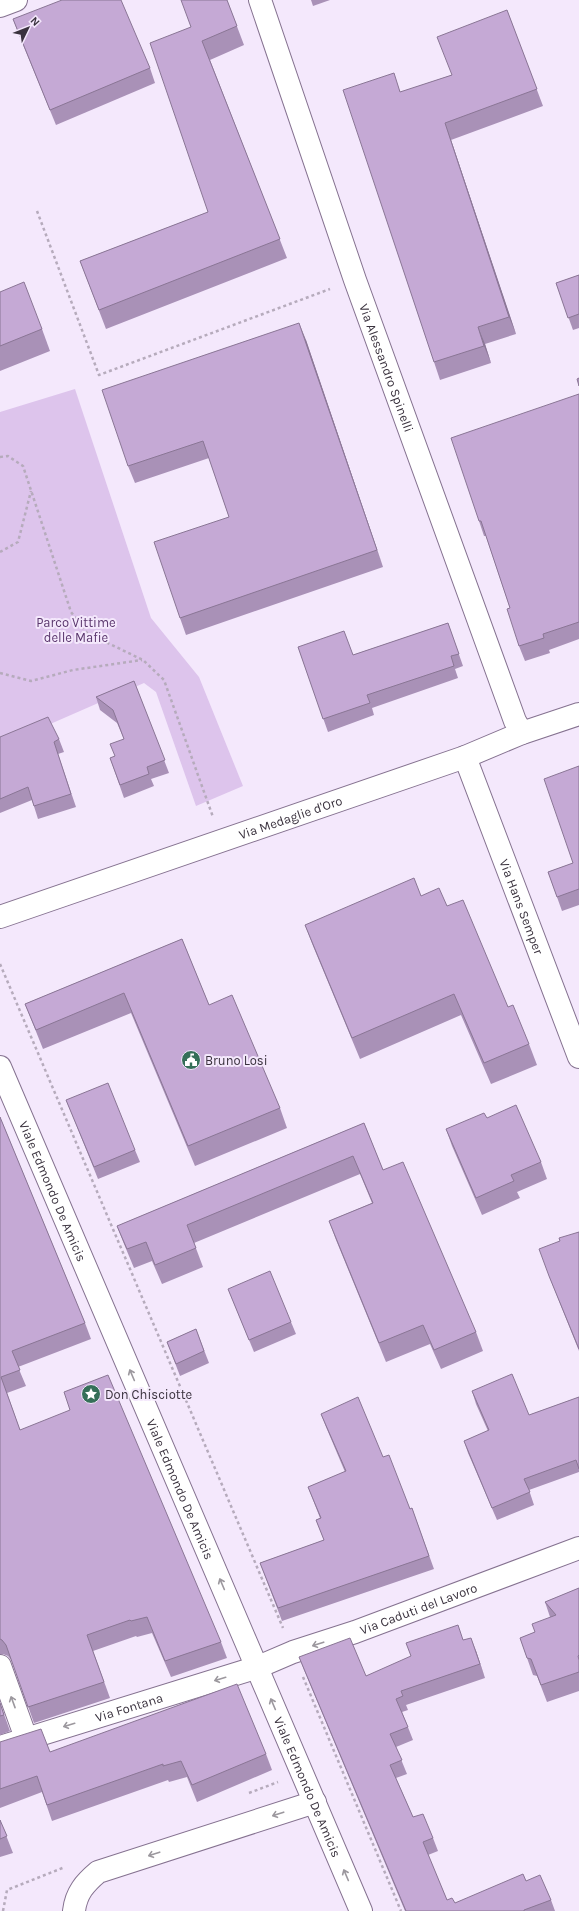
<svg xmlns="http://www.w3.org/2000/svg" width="579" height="1911" viewBox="0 0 579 1911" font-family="Karla,sans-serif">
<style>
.green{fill:#ddc4ec}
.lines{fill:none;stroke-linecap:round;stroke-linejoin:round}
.minor-casing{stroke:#857290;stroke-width:24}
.path{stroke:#b6abbc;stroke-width:2.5;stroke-dasharray:3 3;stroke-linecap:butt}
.minor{stroke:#fff;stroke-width:22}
.wall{fill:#a991b7}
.shaded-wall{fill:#8a7695}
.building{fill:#c5a9d5;stroke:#8a7695}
.oneway{stroke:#9c989e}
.labels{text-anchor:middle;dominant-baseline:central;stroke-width:4;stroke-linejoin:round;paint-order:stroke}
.street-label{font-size:13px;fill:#3a323e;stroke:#f4e8fc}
.park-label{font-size:13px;fill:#5a366d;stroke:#f4e8fc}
.poi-label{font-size:13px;fill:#3a323e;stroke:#f4e8fc;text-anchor:start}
</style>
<rect width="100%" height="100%" fill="#f4e8fc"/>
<polygon class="green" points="75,389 151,618 199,677 243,786 196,806 156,692 144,683 0,746 0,412"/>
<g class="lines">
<defs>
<g id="minor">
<path id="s1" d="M260 0 355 280 515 721 522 733"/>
<polyline points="0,6 16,0"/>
<path id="s2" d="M465 757 579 1057"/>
<path id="s3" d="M0 917 465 757 522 733 579 714"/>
<path id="s4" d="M0 1067 361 1911"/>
<polyline points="0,1666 26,1738"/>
<path id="s5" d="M0 1747 258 1667 293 1652 355 1632 579 1548"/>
<path d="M74 1911C76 1893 85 1883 98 1872L315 1802"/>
</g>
</defs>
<use href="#minor" class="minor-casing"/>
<g class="path">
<polyline points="37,211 99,375 330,289"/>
<polyline points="0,457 8,456 23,466 71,612 87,633 143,660 164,680 213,817"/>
<polyline points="0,552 18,542 31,491"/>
<polyline points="0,673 31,681 73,670 142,660"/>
<polyline points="0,964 283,1628"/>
<polyline points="303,1677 401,1911"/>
<polyline points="249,1793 278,1782"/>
<polyline points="3,1911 7,1890 65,1867"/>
</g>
<use href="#minor" class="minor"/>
</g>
<g class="wall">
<polygon points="227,0 244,45 210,60 287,258 106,329 80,261 208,212 191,27"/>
<polygon points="311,0 330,0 313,6"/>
<polygon points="507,10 543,106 451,140 516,334 485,344 491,363 440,380 434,362 401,92 452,75"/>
<polygon points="13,19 150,68 155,83 56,125 19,35"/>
<polygon points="579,275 579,328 573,330 556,283"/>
<polygon points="0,292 42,329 50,351 0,371"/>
<polygon points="306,340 383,567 186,635 180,618 229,517 209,458 135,483 128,466"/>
<polygon points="579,394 579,639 549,650 550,653 525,661 519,646 510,608 486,536 484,536 479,521"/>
<polygon points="448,623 463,666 455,669 458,678 372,708 374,715 328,732 298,647 353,655"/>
<polygon points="134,681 169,773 151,779 154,786 124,798 110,758 115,756 124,739 117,723 100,710 96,697"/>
<polygon points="0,737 59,739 64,752 58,754 76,807 38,819 32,800 0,813"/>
<polygon points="579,766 579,905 562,911 548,872 573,863"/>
<polygon points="421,896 447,906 508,1007 529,1044 537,1065 491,1084 461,1015 360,1059 313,946 305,925"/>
<polygon points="182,939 209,1005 280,1108 287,1128 195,1166 131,1013 43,1049 25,1004"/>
<polygon points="66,1100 135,1150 140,1162 98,1179 71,1112"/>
<polygon points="0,1117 85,1323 91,1339 18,1367 26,1386 7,1393 20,1430 221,1642 227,1658 171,1677 152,1633 137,1637 136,1636 93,1651 110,1698 34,1723 12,1661 8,1656 3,1654 0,1654"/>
<polygon points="364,1123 383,1170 476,1332 483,1351 441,1369 430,1344 386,1362 336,1240 329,1221 372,1203 360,1174 194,1243 203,1267 162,1284 152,1261 134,1268 124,1244 117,1226"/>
<polygon points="446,1129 541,1162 547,1179 517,1192 520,1198 482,1215 452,1146"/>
<polygon points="579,1232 579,1351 549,1276 560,1241"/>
<polygon points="228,1289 291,1322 296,1334 254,1352"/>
<polygon points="196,1329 209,1363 180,1376 167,1342"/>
<polygon points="472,1391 529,1415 579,1397 579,1472 529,1490 534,1505 497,1520 468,1453 464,1441 488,1431 476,1404"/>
<polygon points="321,1414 383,1457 410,1509 412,1508 434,1569 282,1621 260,1563 324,1540 316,1520 320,1518 308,1487 345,1472 326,1427"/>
<polygon points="579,1588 579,1691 547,1702 537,1676 533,1675 520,1638 535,1632 550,1617 545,1602"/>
<polygon points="463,1640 476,1651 485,1678 406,1705 408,1710 402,1712 413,1740 396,1747 407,1774 396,1778 413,1817 433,1838 438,1851 428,1855 447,1900 455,1903 526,1881 551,1900 555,1911 405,1911 304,1670 299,1657 366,1676"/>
<polygon points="0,1703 10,1731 0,1735"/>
<polygon points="0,1742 50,1752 266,1754 272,1770 197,1802 187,1777 169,1782 168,1780 52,1821 42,1792 0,1808"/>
<polygon points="0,1820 13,1853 0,1857"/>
</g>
<g class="shaded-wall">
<polygon points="445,123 451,140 516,334 509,317"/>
<polygon points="299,323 306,340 383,567 377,550"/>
<polygon points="478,327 485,344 491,363 484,346"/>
<polygon points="471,1638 476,1651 485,1678 480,1664"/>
</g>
<g class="building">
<polygon points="62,0 121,0 150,68 50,110 13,19"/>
<polygon points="181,0 227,0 237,26 202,41 280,239 99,310 80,261 208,212 150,43 191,27"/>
<polygon points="507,10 537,89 445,123 509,317 478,327 484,346 434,362 343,90 394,73 400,92 452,75 437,37"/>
<polygon points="579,275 579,314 568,318 556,283"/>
<polygon points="24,282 42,329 0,346 0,292"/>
<polygon points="299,323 377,550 180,618 154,542 229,517 203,441 128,466 102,390"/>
<polygon points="579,378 579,386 577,379"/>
<polygon points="579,394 579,622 543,634 544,638 519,646 507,609 510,608 481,521 479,521 451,438"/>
<polygon points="448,623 459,654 451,656 454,666 367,695 370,703 323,719 298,647 344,631 353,655"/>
<polygon points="134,681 165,760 147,767 149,774 120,785 110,758 115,756 110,744 124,739 113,710 96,697"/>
<polygon points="48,717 59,739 54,742 71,794 34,806 28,787 0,799 0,737"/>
<polygon points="579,766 579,889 557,897 548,872 573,863 544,779"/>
<polygon points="414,878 421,896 439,888 447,906 463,900 508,1007 513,1005 529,1044 484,1063 454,994 352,1038 305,925"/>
<polygon points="182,939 209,1005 232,995 280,1108 188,1146 124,993 36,1030 25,1004"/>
<polygon points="108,1083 135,1150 94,1167 66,1100"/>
<polygon points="516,1105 541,1162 511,1175 514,1181 476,1198 446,1129 484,1113 487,1118"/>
<polygon points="0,1117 85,1323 12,1351 20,1370 1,1377 20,1430 70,1410 64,1392 108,1375 221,1642 165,1661 147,1617 131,1621 130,1620 87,1635 104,1682 28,1707 6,1645 2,1640 0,1639"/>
<polygon points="364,1123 383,1170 403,1162 476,1332 434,1350 423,1325 379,1343 329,1221 373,1203 353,1156 187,1225 196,1248 155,1265 146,1242 127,1249 117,1226"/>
<polygon points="579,1232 579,1349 549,1276 539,1249 560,1241 559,1238"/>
<polygon points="270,1271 291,1322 249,1340 228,1289"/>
<polygon points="196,1329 204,1351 176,1364 167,1342"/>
<polygon points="512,1374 529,1415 579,1397 579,1469 576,1460 524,1479 530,1492 492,1508 464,1441 489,1430 472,1391"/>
<polygon points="358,1397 383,1457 389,1455 410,1509 412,1508 429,1556 278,1608 260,1563 324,1540 316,1520 321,1518 308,1487 346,1471 321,1414"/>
<polygon points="579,1588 579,1655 578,1656 579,1660 579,1672 541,1685 531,1659 527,1658 520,1638 535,1632 532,1624 556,1615 545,1602"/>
<polygon points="458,1625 463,1640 471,1638 480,1664 401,1691 403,1696 396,1699 408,1727 390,1734 402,1760 390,1765 413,1817 423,1814 433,1838 423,1842 447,1900 452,1898 455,1903 523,1874 526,1881 540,1875 551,1900 524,1910 524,1911 406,1911 299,1657 350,1638 366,1676 411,1656 406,1643"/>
<polygon points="237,1684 266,1754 192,1785 181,1761 163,1766 163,1764 47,1805 37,1776 0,1789 0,1742 41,1729 50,1752"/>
<polygon points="0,1703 4,1715 0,1716"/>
<polygon points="0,1820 7,1836 0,1839"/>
</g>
<defs><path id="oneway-shaft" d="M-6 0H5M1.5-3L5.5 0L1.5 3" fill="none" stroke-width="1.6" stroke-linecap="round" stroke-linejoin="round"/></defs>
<g class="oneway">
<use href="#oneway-shaft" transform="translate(132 1375) rotate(-113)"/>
<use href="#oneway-shaft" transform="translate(222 1584) rotate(-113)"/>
<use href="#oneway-shaft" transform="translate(318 1644) rotate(162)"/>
<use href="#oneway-shaft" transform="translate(220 1679) rotate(163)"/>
<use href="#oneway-shaft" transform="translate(13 1702) rotate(-110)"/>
<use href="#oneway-shaft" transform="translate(273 1704) rotate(-113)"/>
<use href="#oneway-shaft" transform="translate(69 1725) rotate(163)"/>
<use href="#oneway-shaft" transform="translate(278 1814) rotate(162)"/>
<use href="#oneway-shaft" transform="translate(154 1854) rotate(162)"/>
<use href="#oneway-shaft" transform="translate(346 1875) rotate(-113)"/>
</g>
<defs>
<symbol id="civic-disc" viewBox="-11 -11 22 22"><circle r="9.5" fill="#356f58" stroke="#f4e8fc"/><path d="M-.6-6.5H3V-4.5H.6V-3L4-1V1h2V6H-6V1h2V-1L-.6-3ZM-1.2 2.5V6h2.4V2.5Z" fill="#fff"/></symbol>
<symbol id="sight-disc" viewBox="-11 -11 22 22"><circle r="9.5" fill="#356f58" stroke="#f4e8fc"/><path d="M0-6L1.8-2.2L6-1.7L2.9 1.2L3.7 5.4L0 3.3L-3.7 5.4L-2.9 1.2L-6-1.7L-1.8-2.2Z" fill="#fff"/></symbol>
</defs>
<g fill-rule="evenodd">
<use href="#civic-disc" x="180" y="1049" width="22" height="22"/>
<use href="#sight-disc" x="80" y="1383" width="22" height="22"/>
</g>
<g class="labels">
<g class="street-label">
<text stroke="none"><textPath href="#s1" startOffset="389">Via Alessandro Spinelli</textPath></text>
<text stroke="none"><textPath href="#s3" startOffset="307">Via Medaglie d'Oro</textPath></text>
<text stroke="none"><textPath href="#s2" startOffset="160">Via Hans Semper</textPath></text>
<text stroke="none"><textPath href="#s4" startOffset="135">Viale Edmondo De Amicis</textPath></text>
<text stroke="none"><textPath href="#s4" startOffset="459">Viale Edmondo De Amicis</textPath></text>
<text stroke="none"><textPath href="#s5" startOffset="441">Via Caduti del Lavoro</textPath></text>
<text stroke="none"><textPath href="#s5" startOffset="135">Via Fontana</textPath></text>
<text stroke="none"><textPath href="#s4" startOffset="783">Viale Edmondo De Amicis</textPath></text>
</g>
<g class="park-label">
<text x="76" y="622">Parco Vittime<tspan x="76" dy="15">delle Mafie</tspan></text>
</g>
<g class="poi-label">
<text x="205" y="1060">Bruno Losi</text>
<text x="105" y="1394">Don Chisciotte</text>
</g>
</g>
<g transform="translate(28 28) rotate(47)" stroke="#f4e8fc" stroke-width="3" paint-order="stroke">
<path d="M0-3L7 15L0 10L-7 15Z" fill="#3a323e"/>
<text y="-6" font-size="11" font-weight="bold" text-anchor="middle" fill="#3a323e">N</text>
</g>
</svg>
